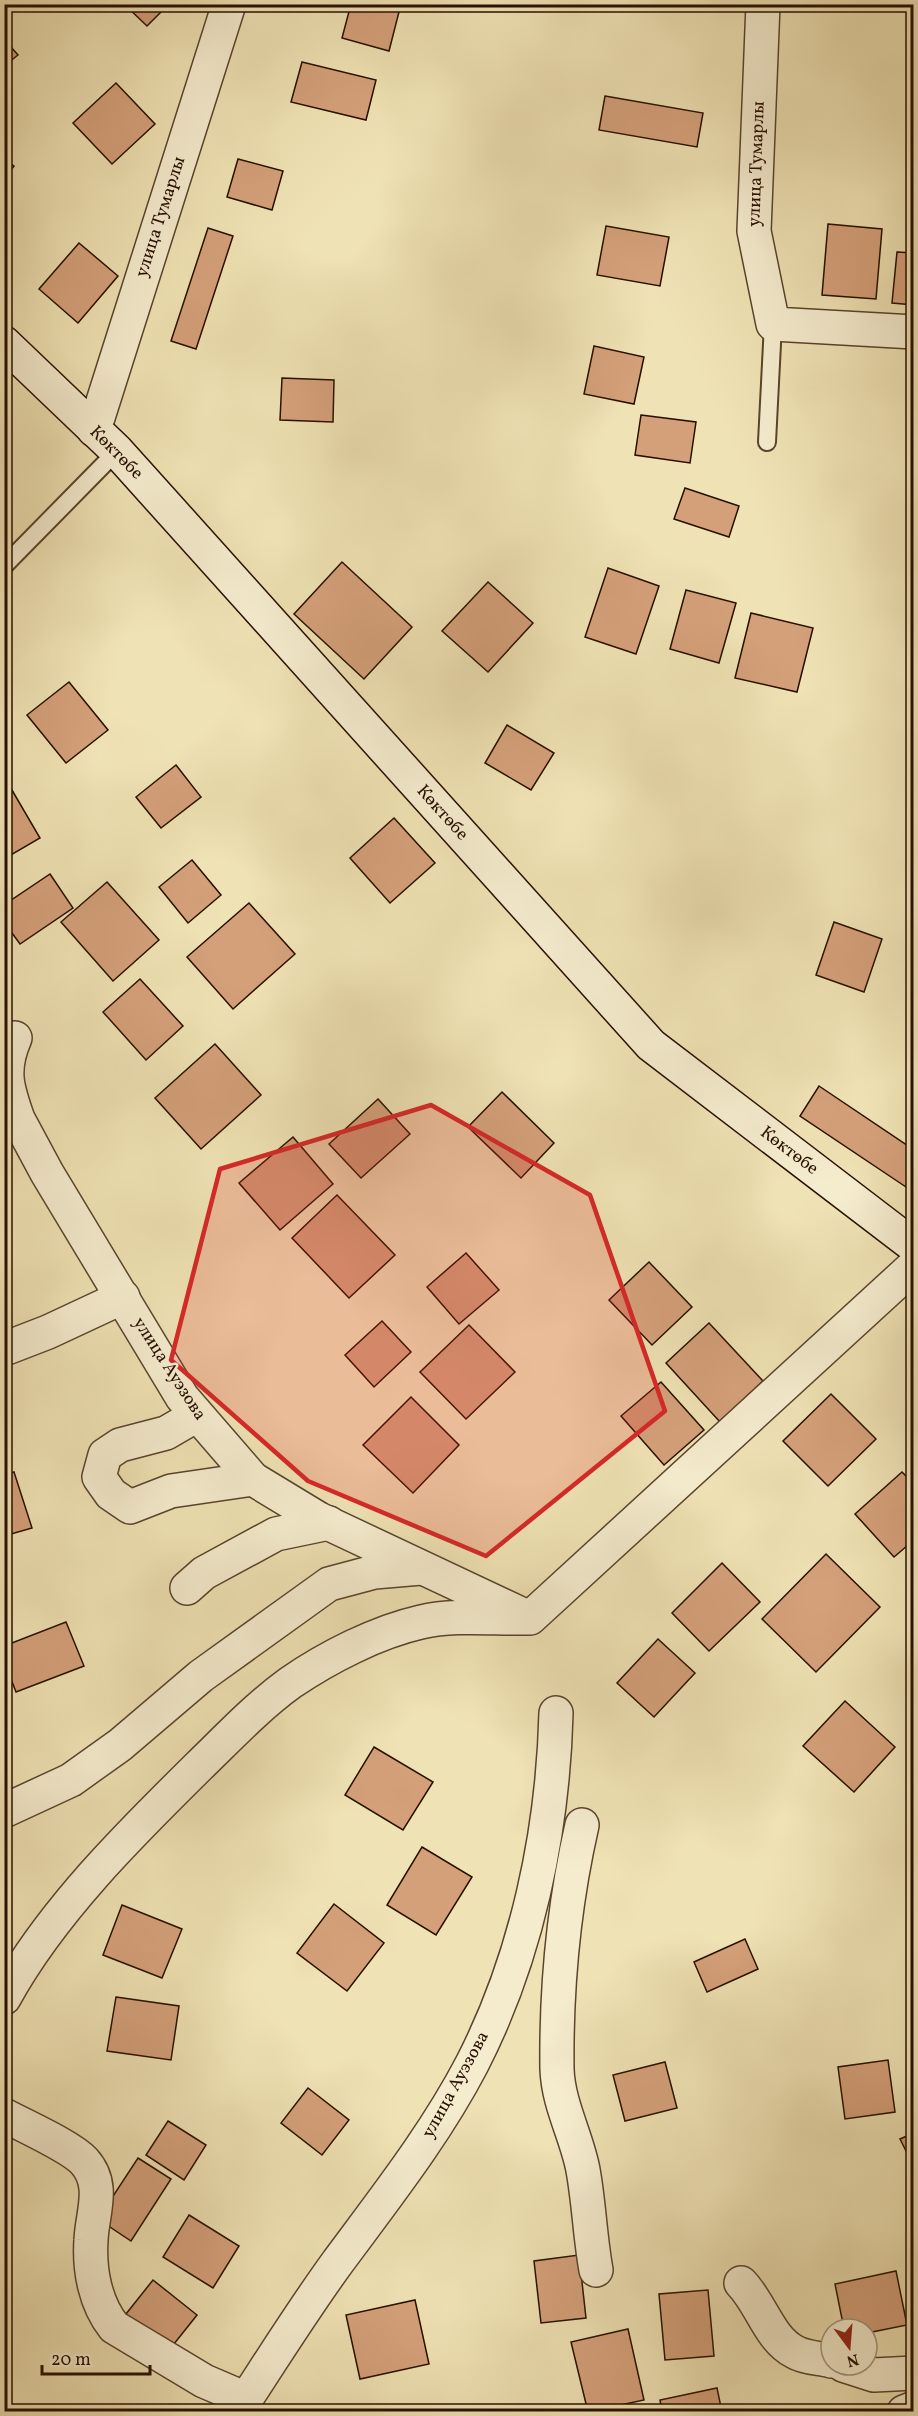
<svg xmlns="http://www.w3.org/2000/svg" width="918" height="2416" viewBox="0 0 918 2416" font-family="Vollkorn,serif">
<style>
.building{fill:#d4a07a;stroke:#270f00;stroke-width:1.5}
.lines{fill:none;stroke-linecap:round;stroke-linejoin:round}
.lane-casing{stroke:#59442d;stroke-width:20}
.street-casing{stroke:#59442d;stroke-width:36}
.secondary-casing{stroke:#270f00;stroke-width:36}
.lane{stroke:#f5ecce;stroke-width:16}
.street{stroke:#f5ecce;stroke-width:33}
.secondary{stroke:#f5ecce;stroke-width:33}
.marked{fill:#d62828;fill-opacity:0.2;stroke:#d62828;stroke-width:4.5;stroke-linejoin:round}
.labels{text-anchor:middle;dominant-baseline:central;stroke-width:5;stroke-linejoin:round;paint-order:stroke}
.street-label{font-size:18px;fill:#270f00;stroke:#f5ecce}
</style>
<rect width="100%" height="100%" fill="#efe2b4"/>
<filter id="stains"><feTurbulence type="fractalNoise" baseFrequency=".00333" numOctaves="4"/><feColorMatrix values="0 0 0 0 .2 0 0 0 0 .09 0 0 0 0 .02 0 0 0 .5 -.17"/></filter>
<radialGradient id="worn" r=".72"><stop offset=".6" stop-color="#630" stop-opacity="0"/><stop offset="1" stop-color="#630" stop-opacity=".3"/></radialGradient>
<g class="building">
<polygon points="124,4 169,4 147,26"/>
<polygon points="351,4 401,4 389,51 342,38"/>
<polygon points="4,39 18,55 4,66"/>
<polygon points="302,62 376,80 366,120 291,102"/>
<polygon points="116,83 155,124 112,164 73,123"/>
<polygon points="605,96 703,113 697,147 599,130"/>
<polygon points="4,158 14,166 4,178"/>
<polygon points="238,159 283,171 272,210 227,197"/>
<polygon points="828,224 882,229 876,299 822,295"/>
<polygon points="606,226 669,237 660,286 597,275"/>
<polygon points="208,228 233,236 196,349 171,341"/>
<polygon points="79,243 118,276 78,323 39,289"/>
<polygon points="897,252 914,253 914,305 892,303"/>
<polygon points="594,346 644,357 634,404 584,394"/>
<polygon points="282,378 334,380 333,422 280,420"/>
<polygon points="641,415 696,422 690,463 635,455"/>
<polygon points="685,488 739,506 729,537 674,519"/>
<polygon points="342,562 412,627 364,679 294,614"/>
<polygon points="608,568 659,586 636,654 585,637"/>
<polygon points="488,582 533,623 488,672 442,631"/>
<polygon points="686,590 736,603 719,663 670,649"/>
<polygon points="751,613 813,628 797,692 735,678"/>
<polygon points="69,682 108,730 66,763 27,715"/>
<polygon points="507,725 554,753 531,790 485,763"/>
<polygon points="176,765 201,797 161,828 136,797"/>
<polygon points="9,785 40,838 4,859 4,787"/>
<polygon points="394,818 435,863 390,903 350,858"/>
<polygon points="192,860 221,895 188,923 159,887"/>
<polygon points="50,874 73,908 20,944 4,922 4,905"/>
<polygon points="107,882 159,940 113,981 61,922"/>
<polygon points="249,903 295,954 233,1009 187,957"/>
<polygon points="834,922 882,939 864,992 816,975"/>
<polygon points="140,979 183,1026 146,1060 103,1012"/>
<polygon points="215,1044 261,1095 201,1149 155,1098"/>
<polygon points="819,1086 914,1150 912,1191 800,1116"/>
<polygon points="502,1092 554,1143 521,1178 468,1127"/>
<polygon points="378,1099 410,1134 361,1178 329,1144"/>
<polygon points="293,1137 333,1184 280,1230 239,1183"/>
<polygon points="337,1195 395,1255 349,1298 292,1238"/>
<polygon points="466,1253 499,1290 459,1324 427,1287"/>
<polygon points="649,1262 692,1307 652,1345 609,1300"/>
<polygon points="382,1321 411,1352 374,1387 345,1355"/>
<polygon points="709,1323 763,1381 720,1422 666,1363"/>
<polygon points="469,1325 515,1372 466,1419 420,1372"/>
<polygon points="661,1382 704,1430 664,1465 621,1416"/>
<polygon points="831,1394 876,1439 828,1486 783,1441"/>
<polygon points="411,1397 459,1445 413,1493 363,1445"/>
<polygon points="14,1472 32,1528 4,1536 4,1475"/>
<polygon points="902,1472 914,1484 914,1540 894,1557 855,1514"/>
<polygon points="826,1554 880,1607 816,1672 762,1619"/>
<polygon points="722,1563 760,1602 709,1651 672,1613"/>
<polygon points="66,1622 84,1666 16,1692 4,1661 4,1646"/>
<polygon points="658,1639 695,1673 654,1717 617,1683"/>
<polygon points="845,1701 895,1747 854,1792 803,1746"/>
<polygon points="374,1747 433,1782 403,1830 345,1795"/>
<polygon points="422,1847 472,1877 436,1935 387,1905"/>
<polygon points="334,1904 384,1943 347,1991 297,1953"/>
<polygon points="122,1905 182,1929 162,1978 103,1955"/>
<polygon points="745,1939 758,1969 707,1992 694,1962"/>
<polygon points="116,1997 179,2006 171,2060 107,2051"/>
<polygon points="888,2060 895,2112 845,2119 838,2067"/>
<polygon points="665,2062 677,2108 625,2121 613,2075"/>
<polygon points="308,2088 349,2120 322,2155 281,2123"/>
<polygon points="168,2121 206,2145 184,2180 146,2155"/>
<polygon points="914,2133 914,2167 900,2139"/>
<polygon points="138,2158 171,2179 131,2241 98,2219"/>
<polygon points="189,2215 239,2246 213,2288 163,2257"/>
<polygon points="579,2255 586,2318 541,2323 534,2261"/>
<polygon points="896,2271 907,2325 867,2333 867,2329 844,2329 835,2284"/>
<polygon points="153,2280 197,2315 170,2349 126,2314"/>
<polygon points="708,2290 714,2356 665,2360 659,2294"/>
<polygon points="415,2300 429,2364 360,2379 346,2315"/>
<polygon points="628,2329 644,2400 588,2412 571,2342"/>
<polygon points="717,2388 722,2412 662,2412 660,2400"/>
</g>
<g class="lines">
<defs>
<g id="lane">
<polyline points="767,442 773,324"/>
<polyline points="4,566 117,451"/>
</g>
<g id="street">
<polyline points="763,4 754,231 773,324 914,332"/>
<polyline points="94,430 229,4"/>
<path d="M15 1038C1 1070 7 1088 18 1119L47 1173 182 1397 253 1479 319 1519 523 1615"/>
<polyline points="4,1349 48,1332 123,1297"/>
<polyline points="197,1415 166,1433 120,1445 105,1455 99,1477 111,1494 130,1507 171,1491 253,1479"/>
<polyline points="187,1588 204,1573 276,1534 329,1523"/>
<polyline points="4,1811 71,1780 120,1745 201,1676 329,1584 374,1572 421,1568"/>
<path d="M582 1825C564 1904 556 1988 557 2069 558 2104 577 2137 583 2170 589 2203 590 2237 596 2270"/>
<path d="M4 1998C51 1912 130 1834 199 1766 228 1738 257 1707 290 1683 328 1657 377 1632 421 1622 456 1614 495 1619 530 1618L914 1266"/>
<path d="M4 2115C24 2126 70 2146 84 2161 106 2185 92 2213 91 2240 89 2270 95 2303 114 2327L204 2381 246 2399"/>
<path d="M741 2283C761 2303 769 2339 795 2352 805 2358 820 2358 831 2361"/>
<polyline points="843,2365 874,2375 914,2373"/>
<path d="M245 2412 246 2399C276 2353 305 2307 337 2263 385 2198 435 2135 472 2064 527 1957 553 1832 556 1713"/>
<polyline points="904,2412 914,2408"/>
</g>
<polyline id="secondary" points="4,343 117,451 651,1045 914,1246"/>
</defs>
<use href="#lane" class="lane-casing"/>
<use href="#street" class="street-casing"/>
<use href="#secondary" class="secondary-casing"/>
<use href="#lane" class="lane"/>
<use href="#street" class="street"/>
<use href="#secondary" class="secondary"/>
</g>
<path class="marked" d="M431 1105 590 1195 665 1411 486 1556 308 1481 171 1360 220 1169Z"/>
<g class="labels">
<g class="street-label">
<text transform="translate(757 164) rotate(-88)">улица Тумарлы</text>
<text transform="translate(161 217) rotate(-72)">улица Тумарлы</text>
<text transform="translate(116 453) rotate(45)">Көктөбе</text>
<text transform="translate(442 813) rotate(48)">Көктөбе</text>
<text transform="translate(789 1151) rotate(37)">Көктөбе</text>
<text transform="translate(169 1369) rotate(57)">улица Ауэзова</text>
<text transform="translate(456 2085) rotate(-61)">улица Ауэзова</text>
</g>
</g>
<rect width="918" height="2416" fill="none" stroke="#efe2b4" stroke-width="24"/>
<rect x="6" y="6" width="906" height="2404" fill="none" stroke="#270f00" stroke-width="3"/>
<rect x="12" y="12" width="894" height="2392" fill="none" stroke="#270f00" stroke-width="1.5"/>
<g transform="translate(849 2347) rotate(164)"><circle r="28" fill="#f5ecce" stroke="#a3947c" stroke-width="1.5"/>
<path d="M0-4.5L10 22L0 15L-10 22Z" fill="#8f2418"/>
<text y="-9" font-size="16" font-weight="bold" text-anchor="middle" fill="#270f00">N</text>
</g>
<path d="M42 2365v9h108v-9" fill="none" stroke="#270f00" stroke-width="3"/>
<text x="51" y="2365" font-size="18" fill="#270f00" stroke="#f5ecce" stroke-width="4.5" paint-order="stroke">20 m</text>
<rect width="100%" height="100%" filter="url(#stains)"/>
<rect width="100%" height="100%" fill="url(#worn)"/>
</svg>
